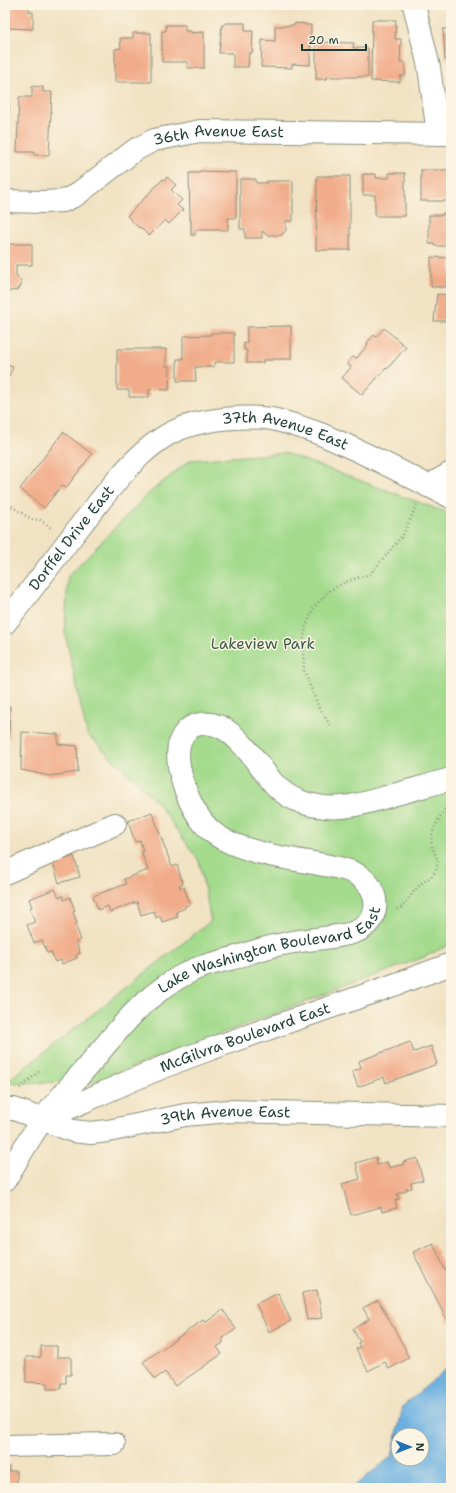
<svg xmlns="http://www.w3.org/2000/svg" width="456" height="1493" viewBox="0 0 456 1493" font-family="'Shantell Sans',sans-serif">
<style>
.green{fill:#a3da8c;stroke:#618c60}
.water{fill:#6bb0e1;stroke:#45768a;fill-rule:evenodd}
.building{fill:#f1ad8b}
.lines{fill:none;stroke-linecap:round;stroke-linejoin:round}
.street-casing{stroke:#88907c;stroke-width:24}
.secondary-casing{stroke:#88907c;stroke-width:24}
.path{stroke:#88907c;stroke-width:2.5;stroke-dasharray:1 3;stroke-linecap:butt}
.street{stroke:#fff;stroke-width:22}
.secondary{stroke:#fff;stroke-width:22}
.labels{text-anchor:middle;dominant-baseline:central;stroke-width:3;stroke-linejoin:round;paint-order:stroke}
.street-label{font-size:15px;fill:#1f3d34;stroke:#fcf5e5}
.park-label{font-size:15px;fill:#395c46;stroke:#fcf5e5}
</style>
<rect width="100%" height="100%" fill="#fcf5e5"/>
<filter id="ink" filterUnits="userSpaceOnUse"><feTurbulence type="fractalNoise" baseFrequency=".025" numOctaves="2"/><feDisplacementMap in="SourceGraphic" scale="8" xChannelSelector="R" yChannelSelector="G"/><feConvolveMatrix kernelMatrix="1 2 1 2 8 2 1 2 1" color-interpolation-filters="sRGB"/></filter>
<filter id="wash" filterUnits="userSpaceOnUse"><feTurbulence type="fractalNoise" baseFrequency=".012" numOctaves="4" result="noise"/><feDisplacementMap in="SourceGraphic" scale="16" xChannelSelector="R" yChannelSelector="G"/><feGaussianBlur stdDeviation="0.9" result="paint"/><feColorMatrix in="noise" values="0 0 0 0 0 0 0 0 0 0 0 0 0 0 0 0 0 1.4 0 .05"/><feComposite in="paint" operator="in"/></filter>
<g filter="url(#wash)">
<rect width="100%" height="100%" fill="#f1e2c3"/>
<polygon class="green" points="285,453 451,514 451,944 424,957 93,1082 5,1083 211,921 199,861 156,801 87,734 65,633 68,576 148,494 190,460"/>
<path class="water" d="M451 1365V1488H352L392 1456 403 1406ZM398 1435H422V1459H398Z"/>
<g id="blocks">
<g class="building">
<polygon points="5,5 29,5 29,12 33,12 33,29 7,28 7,34 5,34"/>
<polygon points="372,20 396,20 395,39 401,39 400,62 405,62 405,76 400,76 400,82 371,81"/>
<polygon points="225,23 245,23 245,31 253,31 252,53 249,53 248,67 233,67 233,53 219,53 222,25 225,25"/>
<polygon points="295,23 306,24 306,25 311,25 310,65 292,64 292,68 261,67 262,40 275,41 275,26 290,26 290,25 295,25"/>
<polygon points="166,25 185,25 185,31 191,31 191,33 204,32 204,68 188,68 188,62 162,62 162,31 166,31"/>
<polygon points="451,28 451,59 445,60 443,29"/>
<polygon points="133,33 151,33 151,82 115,82 115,49 121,48 120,38 133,38"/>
<polygon points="316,42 354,43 353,48 368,48 368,77 327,77 327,79 316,79"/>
<polygon points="32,86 43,87 43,92 52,92 49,155 34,155 34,152 17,152 19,97 32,97"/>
<polygon points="5,96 7,96 7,101 9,101 9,118 5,118"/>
<rect x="421" y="170" width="30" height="31"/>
<polygon points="199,171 236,172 236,218 228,218 228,230 195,230 195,235 191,235 191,220 190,220 189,173 199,173"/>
<polygon points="389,173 405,173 405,216 375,216 375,195 363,195 363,174 376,174 376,178 389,178"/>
<polygon points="317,176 350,176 350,250 316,250"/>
<polygon points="167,177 176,185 171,190 182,200 177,205 183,210 169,224 165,220 149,236 140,227 139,228 127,216 163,179 165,180"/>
<polygon points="240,179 256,179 256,183 267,183 267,181 293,181 293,221 286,221 286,230 282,235 267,235 262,231 262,238 245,238 245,229 240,229"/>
<polygon points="443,213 451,213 451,246 435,246 435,244 429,244 429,215 443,215"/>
<polygon points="5,244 32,244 32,265 16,265 16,275 21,280 21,285 18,290 10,291 5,298"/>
<polygon points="431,257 451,258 451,287 431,287"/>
<polygon points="437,294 451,295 451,321 434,321"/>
<polygon points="291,326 291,359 272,359 272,360 263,360 263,363 247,363 247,350 244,350 244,343 247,343 247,327"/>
<polygon points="384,328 406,347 387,369 386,368 362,395 342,378 351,367 347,364 352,357 357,358 368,344 367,343 374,335 376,337"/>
<polygon points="211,333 234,333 234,362 214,362 214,367 195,367 196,381 177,381 177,359 183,359 183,336 211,335"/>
<polygon points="117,349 166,349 166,366 170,366 169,390 149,389 149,397 129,397 129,390 117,390"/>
<polygon points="5,364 13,367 5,385"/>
<polygon points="63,432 92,454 66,488 62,485 44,508 20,489"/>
<polygon points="5,706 10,706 9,738 5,738"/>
<polygon points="22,732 58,734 58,744 77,746 78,772 50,776 21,770"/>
<polygon points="152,812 172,867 177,865 183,884 179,885 180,888 184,887 190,904 185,906 185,908 176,912 178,917 162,922 160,916 156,918 154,911 141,915 137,902 110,912 108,906 98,910 93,896 126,884 124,879 148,870 141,851 143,851 140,840 135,842 128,821"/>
<polygon points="74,856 80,877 59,883 53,863"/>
<polygon points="55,889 59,897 63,896 64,900 70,897 75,911 73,912 77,923 75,924 81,940 76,942 80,953 76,955 77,958 62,964 61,960 55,962 51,952 47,953 42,940 34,943 27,925 35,922 30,908 32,907 29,899"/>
<polygon points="410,1042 414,1052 431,1046 437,1064 386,1083 384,1077 358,1087 352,1071 361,1068 359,1061"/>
<polygon points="376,1157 377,1165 387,1162 389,1168 404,1164 403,1162 417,1158 423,1180 411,1183 412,1188 406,1189 406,1191 397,1194 399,1199 395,1200 397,1208 382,1212 381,1207 351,1215 342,1184 360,1179 356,1163"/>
<polygon points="433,1243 445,1270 451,1269 451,1321 448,1322 413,1252"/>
<polygon points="317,1290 322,1318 307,1320 302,1293"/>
<polygon points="278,1293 291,1321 269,1332 256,1304"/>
<polygon points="378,1300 406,1350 405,1351 409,1358 389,1369 385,1362 368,1371 356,1349 360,1347 358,1343 360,1342 353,1329 369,1319 363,1308"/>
<polygon points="223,1310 236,1329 223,1338 223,1343 217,1347 222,1354 175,1386 165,1372 155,1379 143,1362 203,1320 205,1323"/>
<polygon points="41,1346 57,1346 57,1357 71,1357 71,1375 66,1375 66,1383 61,1383 61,1389 47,1389 47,1383 26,1382 26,1357 41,1357"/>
<polygon points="5,1466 9,1466 9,1471 17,1471 17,1488 5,1488"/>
</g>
</g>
</g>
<g filter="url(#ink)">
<use href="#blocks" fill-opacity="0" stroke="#88907c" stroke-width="1"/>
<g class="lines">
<defs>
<g id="street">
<polyline points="414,5 429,67 438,134"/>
<path id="s1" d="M5 201 43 202 63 201 76 195 135 150 154 140 200 131 451 134"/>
<polyline points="428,486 451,473"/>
<path id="s2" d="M5 623C35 586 62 548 92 511 115 482 146 441 182 428 205 419 247 415 272 419 286 422 301 427 315 432 362 450 406 475 451 497"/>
<polyline points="5,873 115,824"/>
<path id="s3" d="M5 1109H14L73 1131 91 1133 108 1131 185 1115 229 1111 451 1116"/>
<polyline points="5,1446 114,1444"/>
</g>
<g id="secondary">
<path id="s4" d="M47 1118C99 1095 151 1070 205 1051 287 1021 370 995 451 964"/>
<path id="s5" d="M5 1180C17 1160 29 1139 42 1120 58 1099 76 1080 92 1061 124 1023 147 992 193 970 205 965 218 962 230 959 247 954 265 947 283 944 304 939 327 939 348 934 382 927 384 889 356 874 344 867 327 866 314 863 284 858 233 851 210 830 201 822 194 810 189 799 182 783 176 763 179 745 181 736 187 728 196 725 233 714 257 768 278 788 289 798 303 804 318 806 344 811 368 802 393 795 412 790 432 784 451 779"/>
</g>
</defs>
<use href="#street" class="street-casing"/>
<use href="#secondary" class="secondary-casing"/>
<g class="path">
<polyline points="5,502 31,519 40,520 51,528"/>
<polyline points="330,725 319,708 304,671 303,643 306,626 314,607 330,590 348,581 370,574 403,535 417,504"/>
<path d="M397 909 402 907C407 900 413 892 420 885 425 880 432 878 435 871 441 859 435 856 432 847 428 834 442 811 451 803"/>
<polyline points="20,1088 41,1070"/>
</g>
<use href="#street" class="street"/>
<use href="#secondary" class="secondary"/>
</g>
</g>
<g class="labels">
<g class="street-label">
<text stroke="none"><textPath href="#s1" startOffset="233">36th Avenue East</textPath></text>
<text stroke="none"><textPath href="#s2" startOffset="372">37th Avenue East</textPath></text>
<text stroke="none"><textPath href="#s2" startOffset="108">Dorffel Drive East</textPath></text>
<text stroke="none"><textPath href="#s5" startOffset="366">Lake Washington Boulevard East</textPath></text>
<text stroke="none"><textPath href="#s4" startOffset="214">McGilvra Boulevard East</textPath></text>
<text stroke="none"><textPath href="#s3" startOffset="226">39th Avenue East</textPath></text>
</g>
<g class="park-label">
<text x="263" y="644">Lakeview Park</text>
</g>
</g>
<rect width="456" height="1493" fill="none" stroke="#fcf5e5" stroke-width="20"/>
<g transform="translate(410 1447) rotate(90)"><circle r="19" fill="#fcf5e5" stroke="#a4ab9e"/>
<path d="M0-3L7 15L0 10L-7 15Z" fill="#1f6fb2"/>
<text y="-6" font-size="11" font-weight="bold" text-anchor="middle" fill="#1f3d34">N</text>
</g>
<path d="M302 44v6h64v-6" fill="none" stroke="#1f3d34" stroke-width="2"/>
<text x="308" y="44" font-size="12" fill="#1f3d34" stroke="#fcf5e5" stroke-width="3" paint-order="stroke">20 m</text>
</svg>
